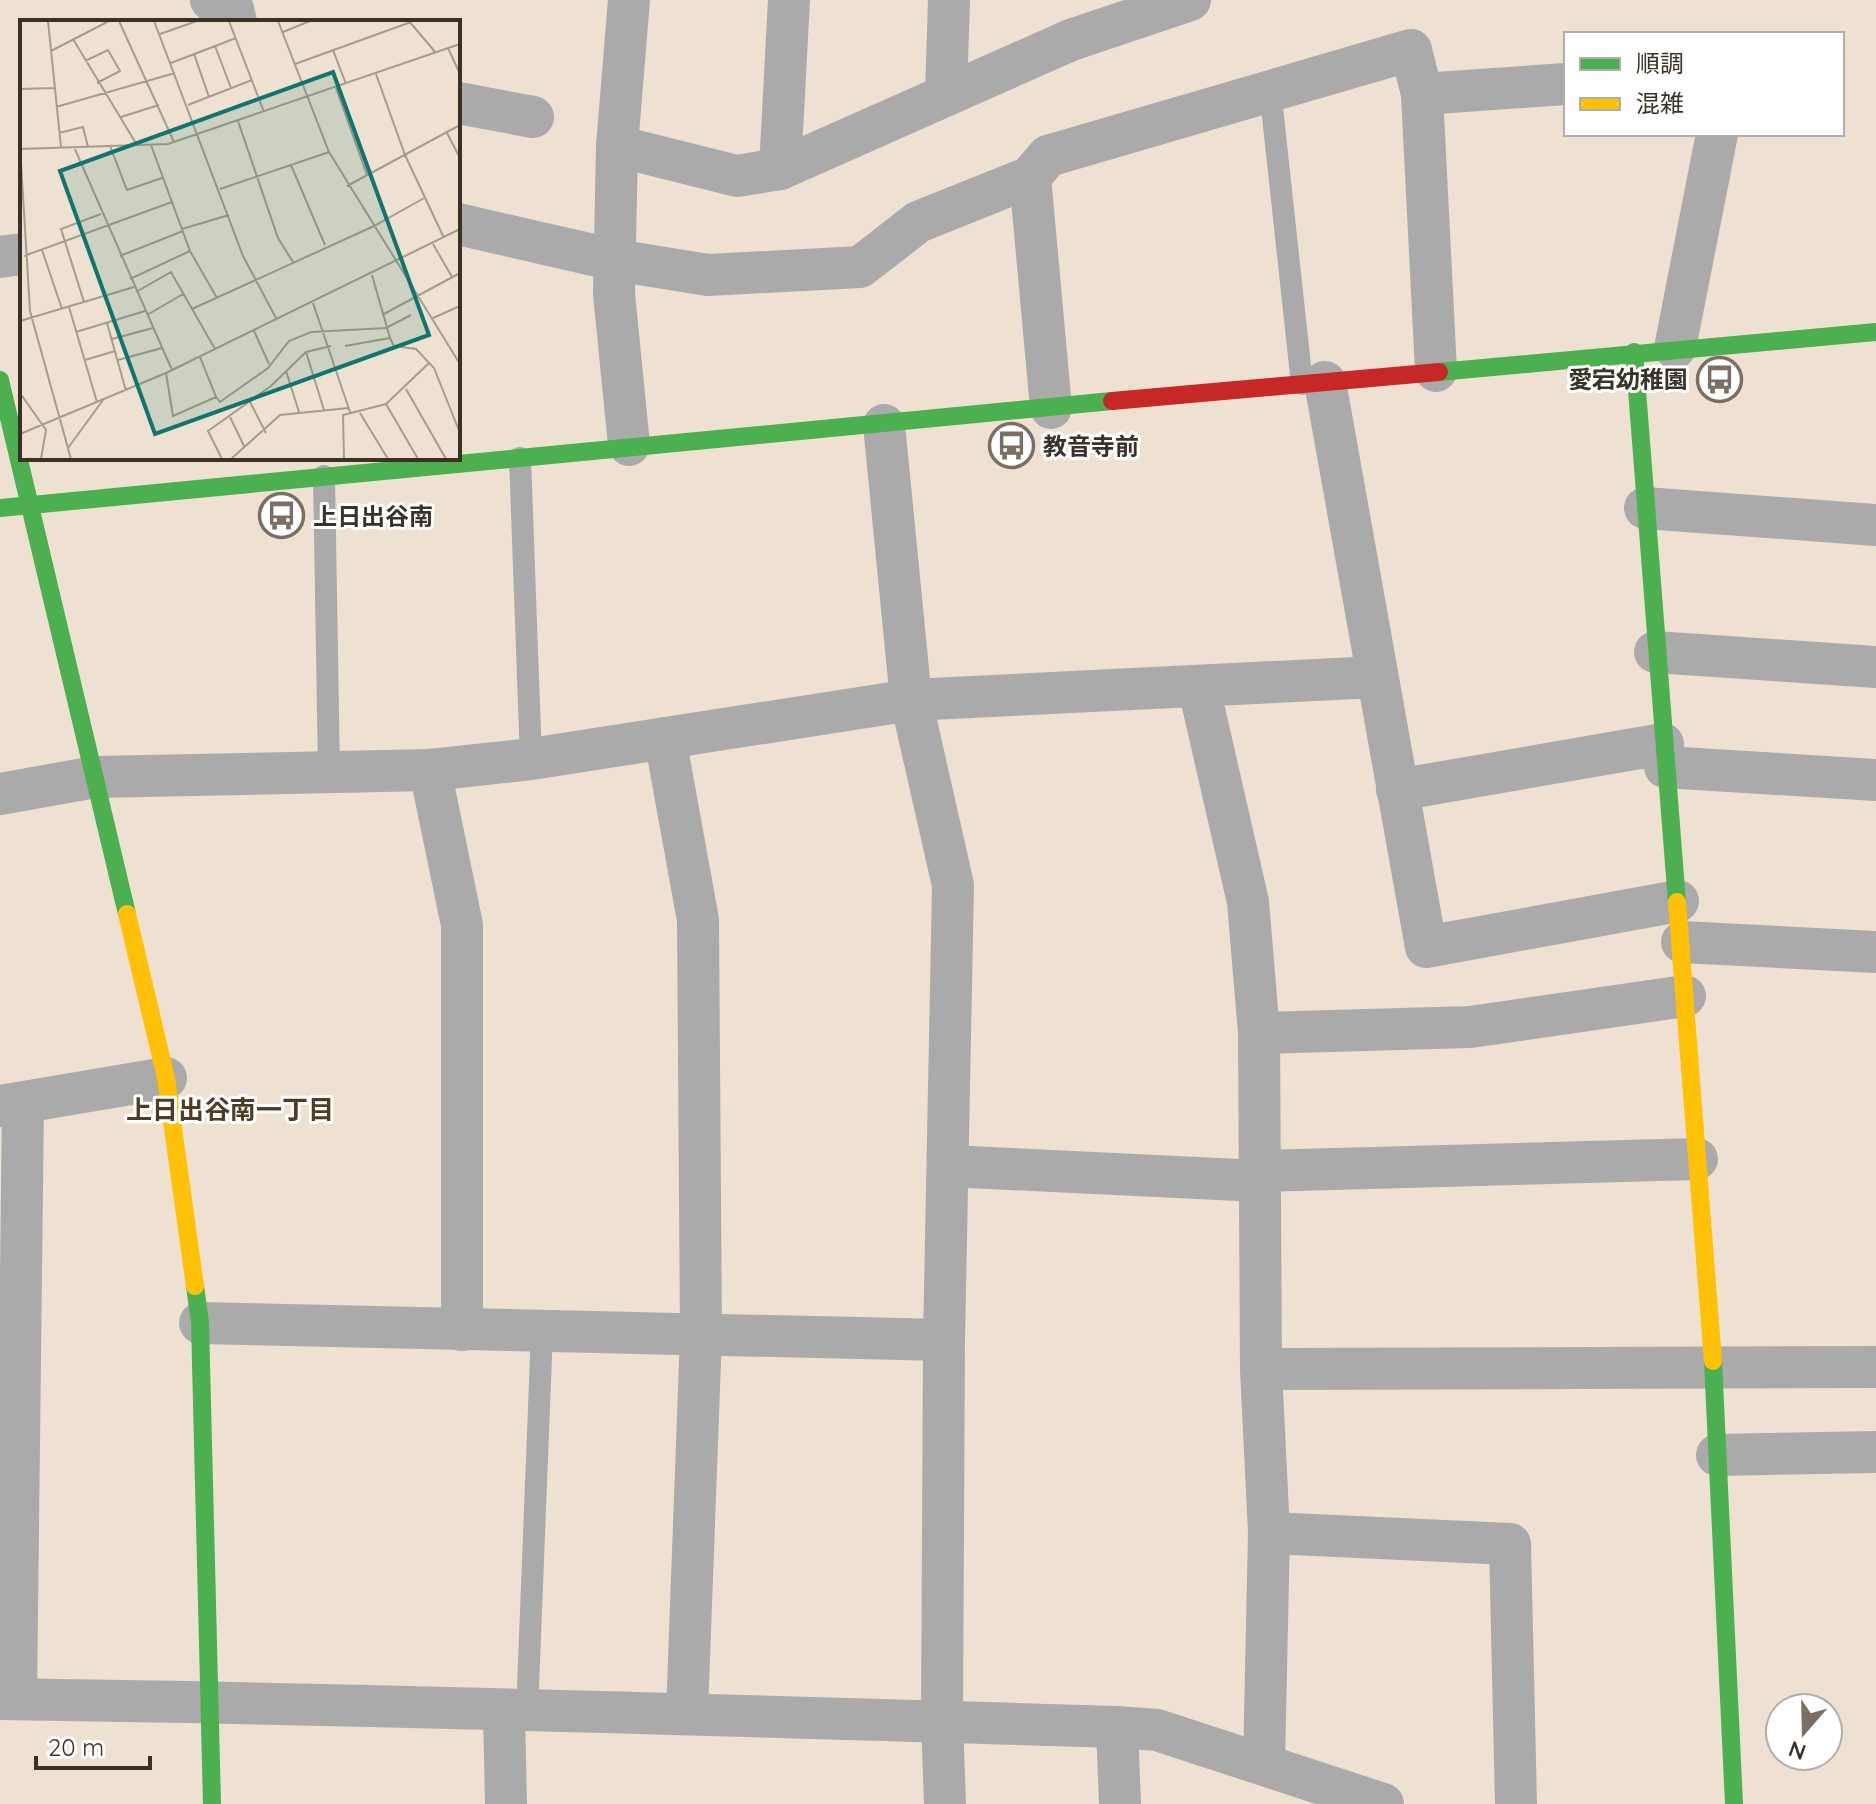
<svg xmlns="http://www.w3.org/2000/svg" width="1876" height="1804" viewBox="0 0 1876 1804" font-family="Quicksand,'Noto Sans JP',sans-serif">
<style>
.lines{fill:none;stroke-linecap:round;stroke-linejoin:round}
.lane{stroke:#abaaab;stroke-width:22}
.street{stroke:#abaaab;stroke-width:42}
.fast{stroke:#4caf50;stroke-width:18}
.slow{stroke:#ffc107;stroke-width:18}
.jam{stroke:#c62828;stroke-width:18}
.labels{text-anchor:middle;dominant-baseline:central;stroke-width:6;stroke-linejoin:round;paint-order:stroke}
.poi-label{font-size:24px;font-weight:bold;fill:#3b3126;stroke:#fff;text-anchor:start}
.neighbourhood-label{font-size:26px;font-weight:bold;fill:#503b24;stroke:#fff}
.inset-road{fill:none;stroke:#a79b8d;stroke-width:2}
.view{fill:#0f766e;fill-opacity:0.15;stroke:#0f766e;stroke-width:4}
.inset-edge{fill:none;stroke:#3b3126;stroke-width:4}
</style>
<rect width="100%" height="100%" fill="#efe1d2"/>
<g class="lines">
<g class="lane">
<polyline points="1270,89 1302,384"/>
<polyline points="520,458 531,759"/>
<polyline points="324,476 329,771"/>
<polyline points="527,1713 542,1331"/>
</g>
<g class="street">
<polyline points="211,0 233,9 236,22"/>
<polyline points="629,0 617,146 614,294 629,445"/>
<polyline points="946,94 949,0"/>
<polyline points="458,103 533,117"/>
<polyline points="617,146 737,176 780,169 1071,40 1190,0"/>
<polyline points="780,169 789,0"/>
<polyline points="1030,177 1051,408"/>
<polyline points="458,224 615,260 708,275 860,267 918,222 1030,177 1048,156 1411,50 1422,94"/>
<polyline points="0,257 22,254"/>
<polyline points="1675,348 1717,134"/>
<polyline points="1436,371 1422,94 1566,84"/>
<polyline points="1325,382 1426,947 1678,901"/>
<polyline points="884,425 911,700 953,885 944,1340 942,1722 945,1804"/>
<polyline points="1645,508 1876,525"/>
<polyline points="1655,652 1876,667"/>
<polyline points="1199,688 1248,902 1259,1033 1261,1369 1269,1533 1264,1763"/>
<polyline points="665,738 698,920 701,1335 687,1713"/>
<polyline points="1665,767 1876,780"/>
<polyline points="430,770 462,925 462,1330"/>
<polyline points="1397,790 1663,744"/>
<polyline points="0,794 95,777 430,770 531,759 911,700 1376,677"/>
<polyline points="1682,942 1876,952"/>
<polyline points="1259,1033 1470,1027 1685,996"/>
<polyline points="0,1106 166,1078"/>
<polyline points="948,1166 1260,1181"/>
<polyline points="1260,1171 1697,1159"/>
<polyline points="200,1323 944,1340"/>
<polyline points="1261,1369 1876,1367"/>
<polyline points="1717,1455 1876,1452"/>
<polyline points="1269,1533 1510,1544 1516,1804"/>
<path d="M0 1699C373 1704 745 1716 1117 1727L1157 1730 1383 1804"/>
<polyline points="16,1699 23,1103"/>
<polyline points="504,1712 506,1804"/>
<polyline points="1117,1727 1120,1804"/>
</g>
<g class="fast">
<polyline points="1634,352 1677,902"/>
<polyline points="1439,372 1876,332"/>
<polyline points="0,380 127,914"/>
<polyline points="0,508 1112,401"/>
<polyline points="195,1286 200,1323 212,1804"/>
<polyline points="1713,1361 1734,1804"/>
</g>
<g class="slow">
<polyline points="1677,902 1713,1361"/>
<polyline points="127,914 166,1078 195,1286"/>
</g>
<polyline class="jam" points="1112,401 1439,372"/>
</g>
<defs>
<symbol id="bus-ring" viewBox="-11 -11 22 22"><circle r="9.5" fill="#fff" stroke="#7a6f62" stroke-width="1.5"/><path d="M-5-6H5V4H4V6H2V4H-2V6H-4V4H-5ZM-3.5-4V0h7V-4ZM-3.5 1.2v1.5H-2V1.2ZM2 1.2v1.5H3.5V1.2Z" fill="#7a6f62"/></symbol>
</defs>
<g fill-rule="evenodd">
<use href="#bus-ring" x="1694" y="354" width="51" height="51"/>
<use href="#bus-ring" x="986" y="420" width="51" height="51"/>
<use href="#bus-ring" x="256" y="490" width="51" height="51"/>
</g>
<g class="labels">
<g class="poi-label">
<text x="1688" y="379" text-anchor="end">愛宕幼稚園</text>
<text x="1043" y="446">教音寺前</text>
<text x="313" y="516">上日出谷南</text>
</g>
<g class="neighbourhood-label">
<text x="230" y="1109">上日出谷南一丁目</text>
</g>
</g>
<g transform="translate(20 20)">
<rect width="440" height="440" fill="#efe1d2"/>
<path class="inset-road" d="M28 1 41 127M99 1 154 122M134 1 223 236 257 300M209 1 244 92M258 1 309 132 440 344M389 1 416 33M263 12 290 1M140 14 177 1M53 19 117 125M195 26 211 68M428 28 440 54M313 30 326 64M31 31 89 1M174 34 189 77M65 41 88 30 100 51 77 63M151 43 216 18M275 44 391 2M356 54 385 135 424 218M316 68 347 155M0 69 34 68M168 85 232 60M36 87 155 53M101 97 139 85M218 101 258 218 273 242M39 113 63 107 68 127M427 113 440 138M131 125 170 231 197 278M0 126 10 291 51 439M90 126 107 170 142 158M54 127 152 350M0 129 148 124 440 24M271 145 305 225M327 166 440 105M200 169 309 132M162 209 209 195M413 224 432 257M22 230 42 289M4 236 152 182M100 236 163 211M352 255 370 318 374 326 396 329 414 348 440 413M110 259 170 231M116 272 151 252 195 329M64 282 41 209 81 194M293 283 330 392M49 287 77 382M172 289 354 206 406 177M127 295 163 274M362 295 440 253M413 298 440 286M0 301 114 267M87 303 106 371M234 311 249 344M56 312 125 291M92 319 133 308M325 326 370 318M286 332 304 390M65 340 95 331M98 340 142 328M266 351 279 392M146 353 153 396 196 377 180 337M386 369 426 439M0 373 26 410 21 439M196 377 200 382 248 348 269 321 291 312 366 308 391 295M230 382 246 413M366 384 398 439M340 393 368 439M210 397 225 428M0 414 146 353 440 209M48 428 83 380M202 439 188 411 251 366 286 332 311 326M211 439 260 395 328 388M324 439 323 395 366 384 409 343"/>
<path class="view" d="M313 52 409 315 135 414 40 151Z"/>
<rect width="440" height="440" class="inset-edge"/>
</g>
<rect x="1564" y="32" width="280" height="104" fill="#ffffff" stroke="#b1ada8" stroke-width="2"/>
<rect x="1580" y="58" width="40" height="12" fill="#4caf50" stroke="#b1ada8" stroke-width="2"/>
<text x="1636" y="72" font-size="24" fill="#3b3126">順調</text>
<rect x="1580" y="98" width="40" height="12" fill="#ffc107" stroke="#b1ada8" stroke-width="2"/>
<text x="1636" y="112" font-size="24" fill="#3b3126">混雑</text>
<g transform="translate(1804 1732) rotate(200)"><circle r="38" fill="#ffffff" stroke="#b1ada8" stroke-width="2"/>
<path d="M0-6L14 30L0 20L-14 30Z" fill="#7a6f62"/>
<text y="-12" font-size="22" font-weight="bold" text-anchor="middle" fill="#3b3126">N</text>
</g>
<path d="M36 1756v12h114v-12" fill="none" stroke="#3b3126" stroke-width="4"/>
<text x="48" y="1756" font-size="24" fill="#3b3126" stroke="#ffffff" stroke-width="6" paint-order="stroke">20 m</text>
</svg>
